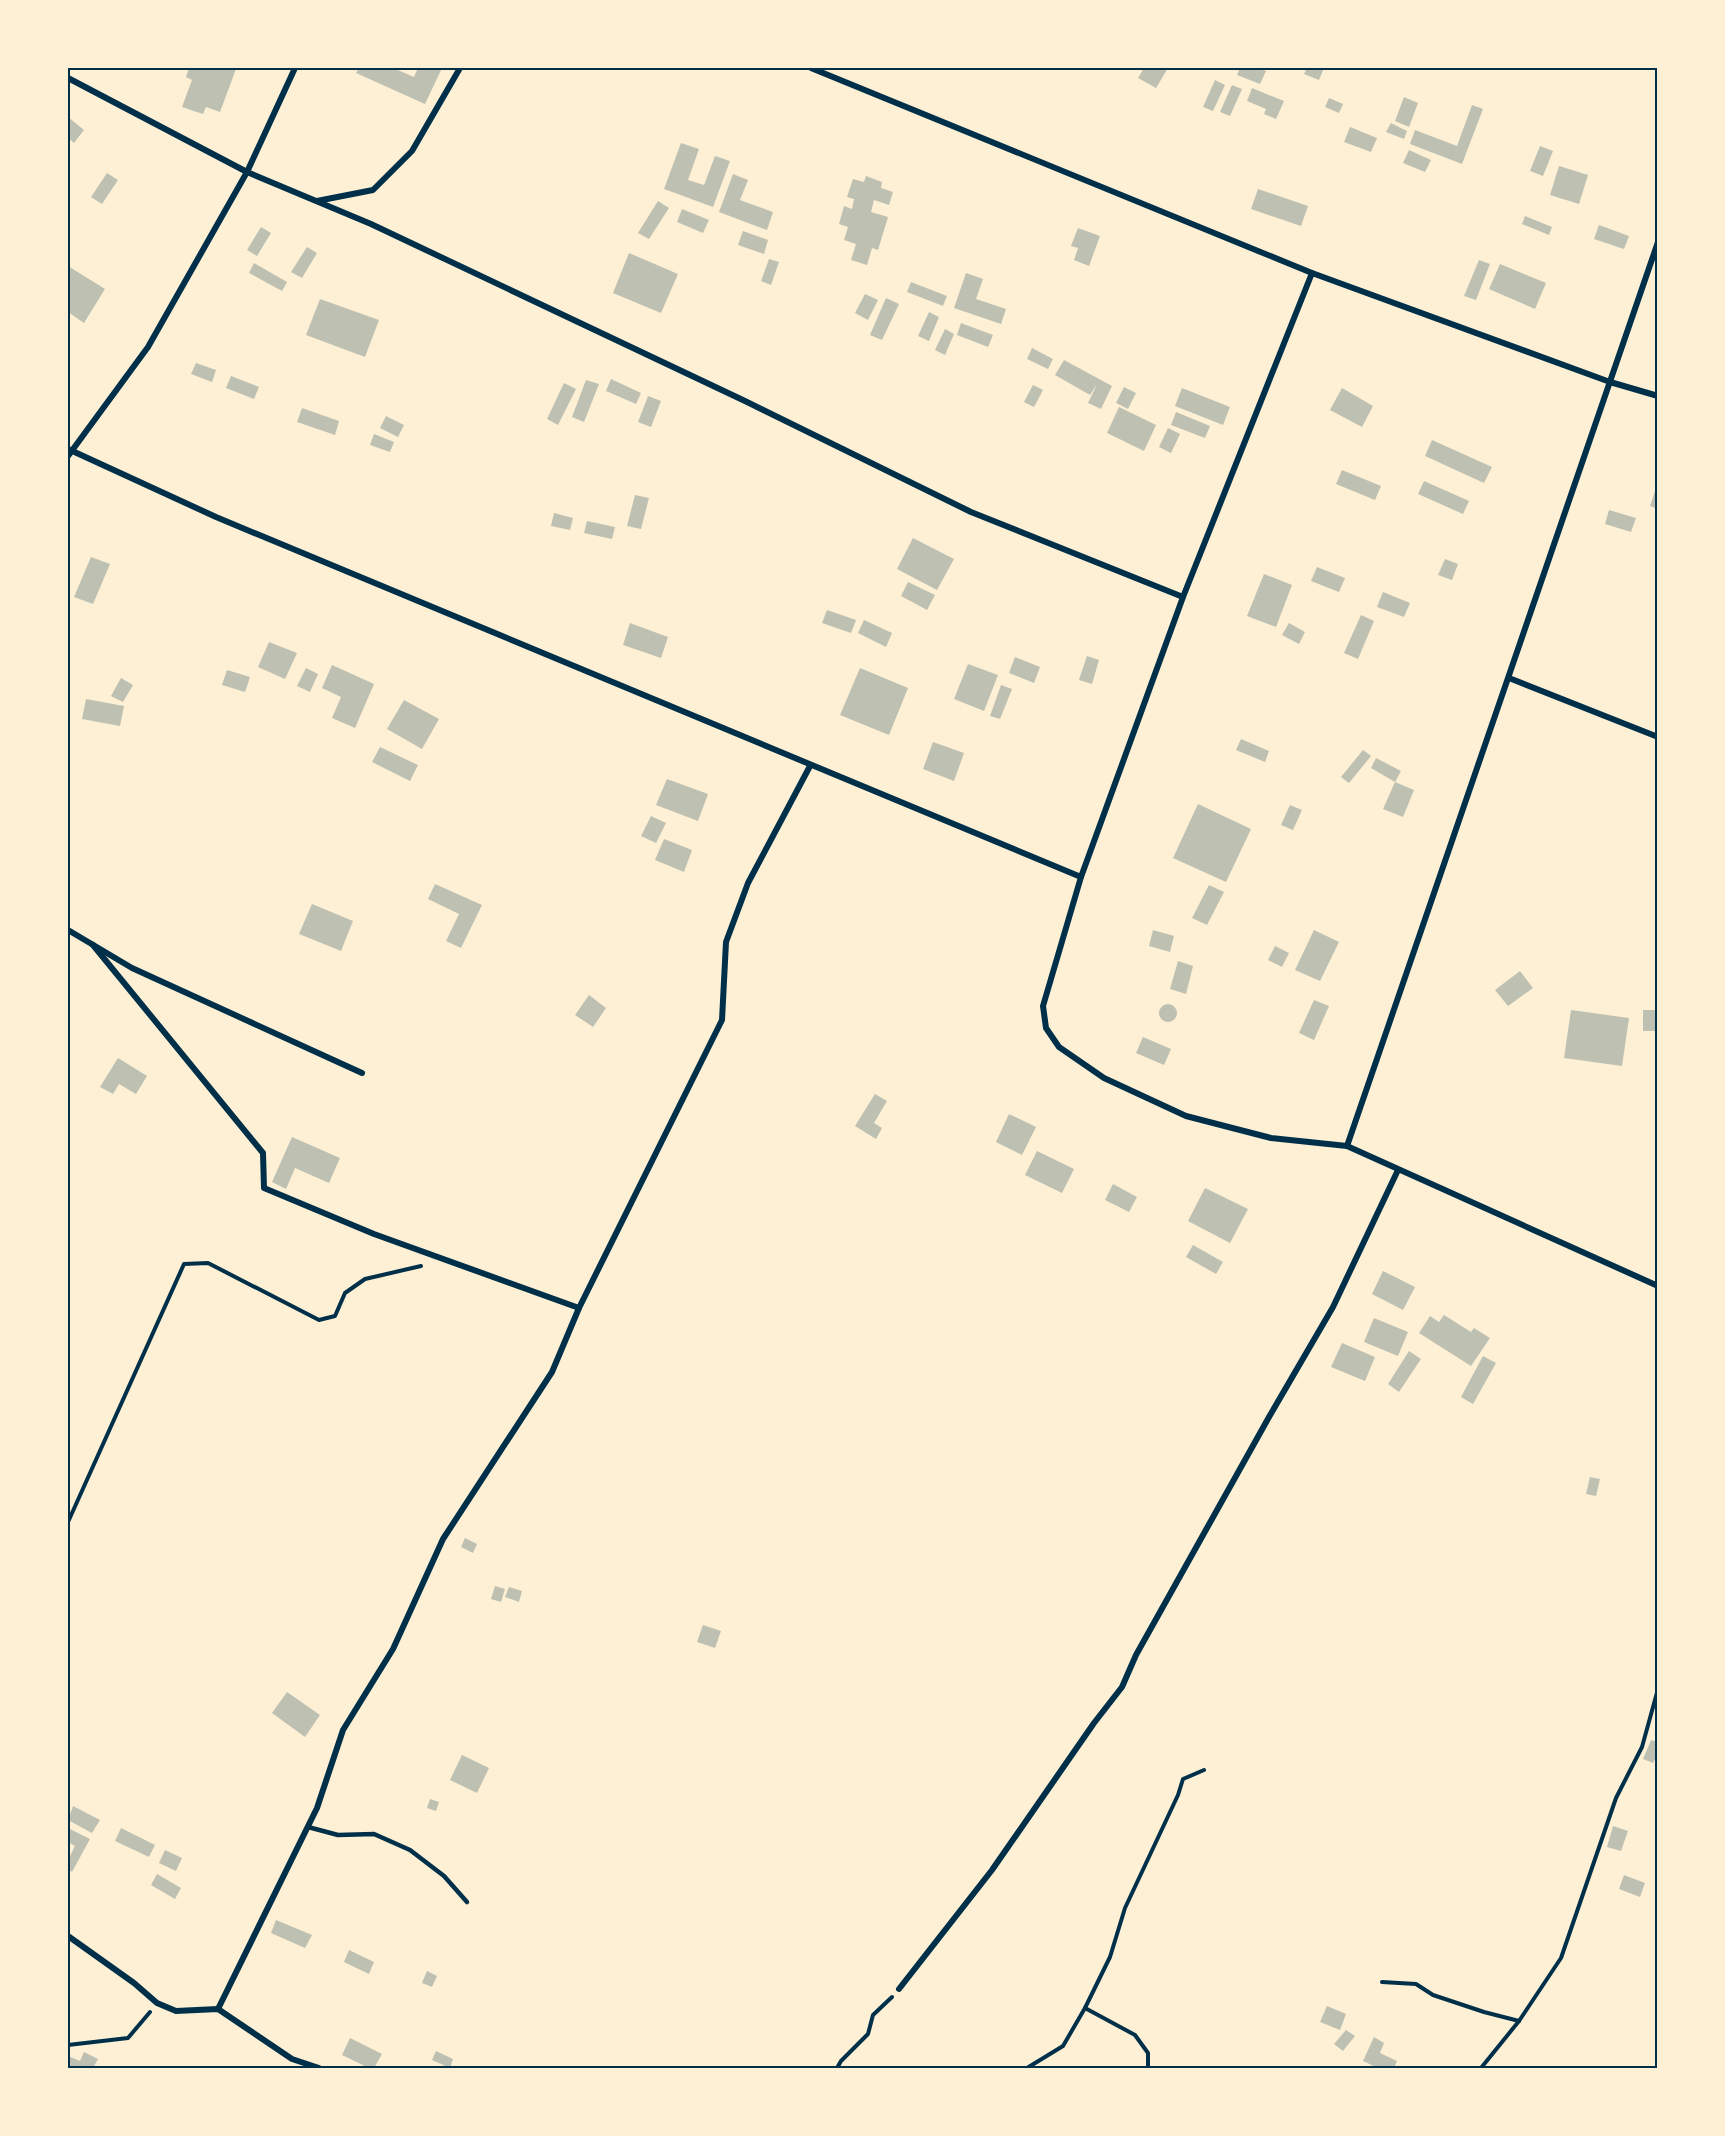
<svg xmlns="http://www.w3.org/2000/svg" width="1725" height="2136" viewBox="0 0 1725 2136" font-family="'Asap Condensed',sans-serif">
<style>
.building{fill:#bec0b2}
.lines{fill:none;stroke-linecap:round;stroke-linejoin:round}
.path{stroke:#003049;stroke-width:4}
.service{stroke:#003049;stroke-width:4.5}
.minor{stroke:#003049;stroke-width:6}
.neatline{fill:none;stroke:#003049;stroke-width:2}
</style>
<rect width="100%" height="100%" fill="#fdf0d5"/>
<g class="building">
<polygon points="189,68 236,69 220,112 206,107 203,114 182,107 192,80 186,77"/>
<polygon points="359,68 393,68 414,77 418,68 442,68 425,104 356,73"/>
<polygon points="1144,68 1168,68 1156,88 1138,78"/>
<polygon points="1240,68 1258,68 1266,71 1260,84 1237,75"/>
<polygon points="1307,68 1324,68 1319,80 1304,74"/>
<polygon points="1215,80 1225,85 1213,111 1203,107"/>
<polygon points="1232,85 1242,89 1230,116 1220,112"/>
<polygon points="1252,88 1284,101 1276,119 1264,114 1266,109 1247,101"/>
<polygon points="1404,97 1418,103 1409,127 1395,121"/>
<polygon points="1329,98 1343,104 1339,113 1325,107"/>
<polygon points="1472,105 1483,109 1462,164 1410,144 1415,130 1457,146"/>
<polygon points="68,117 84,130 74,143 68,138"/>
<polygon points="1391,123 1407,131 1404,139 1386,132"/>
<polygon points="1350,127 1377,138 1371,152 1344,142"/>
<polygon points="681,143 699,149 688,180 704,185 715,156 730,161 713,207 664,189"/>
<polygon points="1540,146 1553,151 1543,176 1530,171"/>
<polygon points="1409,150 1431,160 1425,172 1403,163"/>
<polygon points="1559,166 1588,175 1579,204 1550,195"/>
<polygon points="107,173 118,180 102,204 91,197"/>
<polygon points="733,174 748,180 740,200 773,212 767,230 719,212"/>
<polygon points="866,176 882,182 881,188 893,192 889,205 874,200 871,212 888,217 878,250 872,248 867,265 851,260 856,244 844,240 848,227 839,224 844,206 852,209 854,199 847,197 853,179 864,182"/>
<polygon points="1258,189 1308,206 1301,226 1251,209"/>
<polygon points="658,201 669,208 649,239 638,233"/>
<polygon points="682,209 709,220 703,233 677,222"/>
<polygon points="1525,216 1552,227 1549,235 1522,224"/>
<polygon points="1599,225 1629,236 1624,249 1594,239"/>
<polygon points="261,227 271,233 257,256 247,250"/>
<polygon points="1078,228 1100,236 1089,266 1074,260 1078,248 1071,246"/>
<polygon points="743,231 768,240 764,254 738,245"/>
<polygon points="307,247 317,253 302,278 291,272"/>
<polygon points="629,253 678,274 661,313 613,293"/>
<polygon points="769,259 779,262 771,285 761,281"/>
<polygon points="1479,260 1490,264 1476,300 1464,296"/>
<polygon points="254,263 287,282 282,291 249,273"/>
<polygon points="1500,264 1546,283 1535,309 1489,289"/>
<polygon points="68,266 105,289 84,323 68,312"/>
<polygon points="966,273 983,279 976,299 1006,309 1001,324 954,308"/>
<polygon points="911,282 947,296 943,306 907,292"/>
<polygon points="865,294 878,300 868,320 855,313"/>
<polygon points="886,298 899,304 882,340 870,335"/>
<polygon points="320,299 379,320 365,357 306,335"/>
<polygon points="929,312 939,317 929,341 918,336"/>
<polygon points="961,323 993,335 988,347 957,335"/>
<polygon points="945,329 954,334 945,355 935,350"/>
<polygon points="1032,348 1053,359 1048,369 1027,359"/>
<polygon points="1064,360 1112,386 1101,409 1088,403 1097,384 1090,395 1055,375"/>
<polygon points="196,363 216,370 212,382 191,374"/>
<polygon points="231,376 259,387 254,399 226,388"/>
<polygon points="611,379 641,393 636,404 606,391"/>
<polygon points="586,380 599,384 584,422 572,417"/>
<polygon points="564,383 576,389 558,425 547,419"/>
<polygon points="1033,385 1043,390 1034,407 1024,402"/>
<polygon points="1124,387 1136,393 1128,409 1116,403"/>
<polygon points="1182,388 1230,407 1223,425 1175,406"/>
<polygon points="1342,388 1373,406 1362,427 1330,410"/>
<polygon points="648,396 661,401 651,427 638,422"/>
<polygon points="1119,407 1156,425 1144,451 1107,433"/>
<polygon points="302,408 339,421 335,435 297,422"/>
<polygon points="1176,412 1210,426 1205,438 1171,425"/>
<polygon points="386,416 404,425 398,437 380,428"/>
<polygon points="1168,428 1180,434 1171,453 1159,447"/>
<polygon points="374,434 394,442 390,452 370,445"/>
<polygon points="1432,440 1492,467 1484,483 1425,456"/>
<polygon points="1342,470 1381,486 1375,500 1336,484"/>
<polygon points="1424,481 1469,501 1463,514 1418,494"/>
<polygon points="1657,485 1658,485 1658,509 1650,506"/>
<polygon points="635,495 649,498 641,529 627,526"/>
<polygon points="1609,510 1636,518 1631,532 1605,524"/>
<polygon points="554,513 573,518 570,530 551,526"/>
<polygon points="587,521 615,527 612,539 584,533"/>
<polygon points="913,538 954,559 937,590 897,569"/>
<polygon points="91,557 110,564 93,604 74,597"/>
<polygon points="1445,559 1458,564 1452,580 1438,575"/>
<polygon points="1317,567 1345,578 1339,592 1311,581"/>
<polygon points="1264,574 1292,585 1276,627 1247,616"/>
<polygon points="908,582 935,595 927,610 901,596"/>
<polygon points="1383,592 1410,603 1404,617 1377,607"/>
<polygon points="827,610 856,620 851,633 822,623"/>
<polygon points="1361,615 1374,621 1358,659 1344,653"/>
<polygon points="864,620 892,633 886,647 858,633"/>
<polygon points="630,623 668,637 661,658 623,645"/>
<polygon points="1289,623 1305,632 1299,644 1282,635"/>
<polygon points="269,642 297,653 285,679 258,667"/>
<polygon points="1087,656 1099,660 1092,684 1079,680"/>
<polygon points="1015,657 1040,667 1034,683 1009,673"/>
<polygon points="968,664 998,675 984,711 954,699"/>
<polygon points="332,665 374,684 355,728 332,718 341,697 322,688"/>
<polygon points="306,668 318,674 310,692 297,686"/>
<polygon points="860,668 908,688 889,735 840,715"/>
<polygon points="227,670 250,677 245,692 222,685"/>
<polygon points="121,678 133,685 123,702 111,696"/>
<polygon points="1001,685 1012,689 1000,719 990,716"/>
<polygon points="86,699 124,706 120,726 82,719"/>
<polygon points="404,700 439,719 422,749 387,729"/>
<polygon points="1241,739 1269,751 1265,762 1236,750"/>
<polygon points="933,742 964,753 954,781 923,769"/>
<polygon points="380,747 418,765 410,781 372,762"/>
<polygon points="1363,750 1371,756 1349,783 1341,777"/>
<polygon points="1376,758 1401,771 1395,782 1414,790 1403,817 1383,809 1395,782 1371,768"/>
<polygon points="667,779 708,794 698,821 656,805"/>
<polygon points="1198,804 1251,829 1226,882 1173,858"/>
<polygon points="1290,805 1302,810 1293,830 1281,825"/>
<polygon points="651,816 666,823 656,843 641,836"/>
<polygon points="664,839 692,850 684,872 655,860"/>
<polygon points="435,884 482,905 461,948 446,941 459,914 428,899"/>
<polygon points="1209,885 1224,892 1207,925 1192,918"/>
<polygon points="312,904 353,921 341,951 299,934"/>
<polygon points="1153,930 1174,936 1170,952 1149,946"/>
<polygon points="1314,930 1339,942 1320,981 1295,970"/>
<polygon points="1275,946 1289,953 1282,967 1268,960"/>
<polygon points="1178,961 1193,966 1186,994 1170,989"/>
<polygon points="1520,971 1533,988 1508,1006 1495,990"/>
<polygon points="589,995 606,1008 593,1027 575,1015"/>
<polygon points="1314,1000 1329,1006 1314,1040 1299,1033"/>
<circle cx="1168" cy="1013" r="9"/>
<polygon points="1571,1010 1629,1018 1622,1066 1564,1058"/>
<rect x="1643" y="1010" width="15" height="21"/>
<polygon points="1143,1037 1171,1049 1164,1065 1136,1053"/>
<polygon points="118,1058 147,1076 136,1094 119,1084 113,1094 100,1087"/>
<polygon points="875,1094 887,1101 874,1123 882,1128 876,1139 855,1126"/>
<polygon points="1009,1114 1036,1127 1022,1155 996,1142"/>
<polygon points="292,1137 340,1158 329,1183 295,1168 286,1189 272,1182"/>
<polygon points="1037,1151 1074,1169 1062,1193 1025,1175"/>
<polygon points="1113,1184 1137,1197 1129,1212 1105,1200"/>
<polygon points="1205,1188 1248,1209 1230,1243 1188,1221"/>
<polygon points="1193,1245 1223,1262 1216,1274 1186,1257"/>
<polygon points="1383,1271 1415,1287 1403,1310 1372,1294"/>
<polygon points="1444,1315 1471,1332 1474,1328 1490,1338 1471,1366 1419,1333 1430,1316 1439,1322"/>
<polygon points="1374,1318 1408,1332 1398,1356 1364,1342"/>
<polygon points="1342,1343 1375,1357 1365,1381 1331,1367"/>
<polygon points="1409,1351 1421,1359 1399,1392 1388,1384"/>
<polygon points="1483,1356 1496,1363 1473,1404 1461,1397"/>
<polygon points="1590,1477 1600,1479 1596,1496 1586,1494"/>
<polygon points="465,1538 477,1544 473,1553 461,1547"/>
<polygon points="495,1586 505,1589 501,1602 491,1599"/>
<polygon points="509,1587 522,1591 519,1602 505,1597"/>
<polygon points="703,1625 721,1631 715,1648 697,1642"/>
<polygon points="287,1692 320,1715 305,1737 272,1713"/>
<polygon points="1651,1740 1658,1742 1658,1753 1653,1763 1643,1759"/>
<polygon points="462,1755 489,1768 477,1793 450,1780"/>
<polygon points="430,1799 439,1802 436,1811 427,1808"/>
<polygon points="73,1806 100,1820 92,1833 68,1820"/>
<polygon points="1613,1826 1628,1831 1621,1851 1607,1847"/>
<polygon points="68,1828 90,1839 72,1872 68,1869 68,1860 75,1846 68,1842"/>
<polygon points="121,1828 155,1845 149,1857 115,1841"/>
<polygon points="165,1850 182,1858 176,1871 159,1863"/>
<polygon points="157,1874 181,1888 175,1899 151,1885"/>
<polygon points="1624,1875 1645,1883 1640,1897 1619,1889"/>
<polygon points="276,1920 312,1935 305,1948 271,1933"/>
<polygon points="349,1950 374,1962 369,1974 344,1962"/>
<polygon points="427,1971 437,1976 432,1987 422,1983"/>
<polygon points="1327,2006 1346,2014 1340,2030 1320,2022"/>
<polygon points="1346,2030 1355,2036 1343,2051 1334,2044"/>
<polygon points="1374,2037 1384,2043 1380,2053 1397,2061 1394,2068 1378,2068 1363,2061"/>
<polygon points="350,2038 382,2054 374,2068 369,2068 342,2055"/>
<polygon points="436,2051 453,2059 450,2068 432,2060"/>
<polygon points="84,2052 98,2059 93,2068 68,2068 68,2056 80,2061"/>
</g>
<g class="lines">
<g class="path">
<polyline points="68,1522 184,1264 208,1263 319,1320 335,1316 345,1293 365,1279 421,1266"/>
<polyline points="1382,1982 1416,1984 1433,1995 1484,2012 1519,2021"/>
<polyline points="1085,2008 1110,1957 1125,1908 1178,1795 1183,1779 1204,1770"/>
<polyline points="68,2045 128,2038 150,2012"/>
<polyline points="837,2068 841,2061 868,2034 873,2015 892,1997"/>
<polyline points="1027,2068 1063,2046 1085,2008 1135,2035 1148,2053 1148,2068"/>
<polyline points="1481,2068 1519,2021 1561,1958 1616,1798 1642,1747 1658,1689"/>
</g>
<polyline class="service" points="308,1827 338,1835 374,1834 410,1850 444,1876 467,1902"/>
<g class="minor">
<polyline points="811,68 1312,273 1610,382 1658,396"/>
<polyline points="68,78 247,172 371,224 745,401 971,512 1183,597"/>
<polyline points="317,201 373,190 412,151 460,68"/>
<polyline points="68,449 216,517 1081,877 1043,1006 1046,1028 1059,1047 1104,1078 1186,1116 1271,1138 1347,1146 1658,1286"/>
<polyline points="68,456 148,347 247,172 295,68"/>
<polyline points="1509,678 1658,737"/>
<polyline points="1081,877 1183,597 1312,273"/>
<polyline points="68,930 132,968 362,1073"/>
<polyline points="93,945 263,1153 264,1188 374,1234 579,1308"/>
<polyline points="1347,1146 1658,242"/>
<polyline points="68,1936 134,1983 157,2003 176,2011 218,2009 292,2059 319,2068"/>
<polyline points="899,1989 992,1870 1094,1723 1122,1687 1136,1655 1269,1417 1333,1307 1398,1170"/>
<polyline points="218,2009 317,1808 343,1730 393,1649 443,1539 552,1372 579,1308 722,1020 726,942 748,883 810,766"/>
</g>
</g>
<rect width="1725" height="2136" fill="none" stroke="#fdf0d5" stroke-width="138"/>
<rect x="69" y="69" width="1587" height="1998" class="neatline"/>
</svg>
